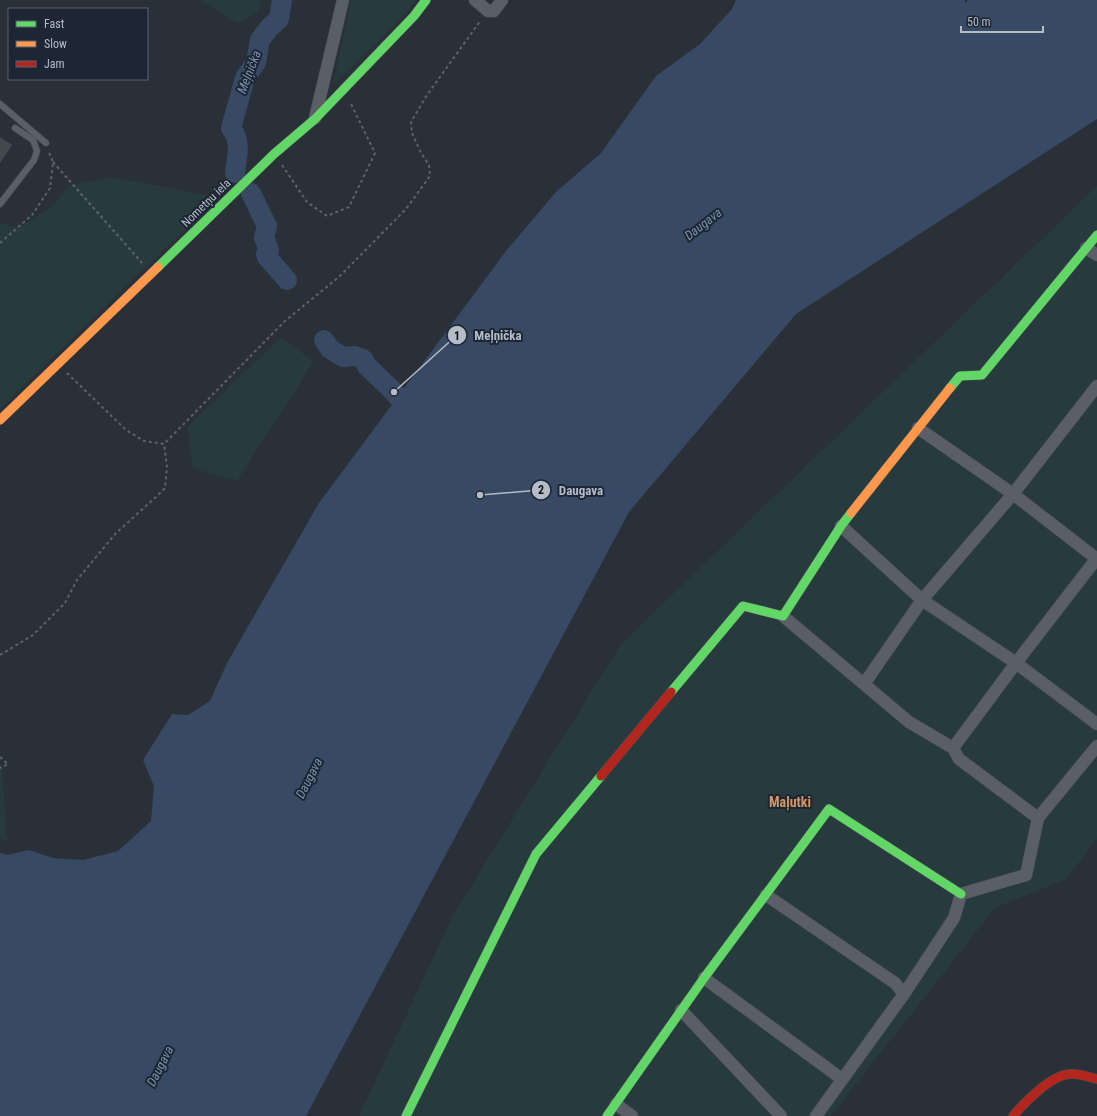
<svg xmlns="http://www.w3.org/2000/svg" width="1097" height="1116" viewBox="0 0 1097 1116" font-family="'Roboto Condensed',sans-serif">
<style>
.green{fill:#273a3e}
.water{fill:#384963}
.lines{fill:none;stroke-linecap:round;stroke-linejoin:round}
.river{stroke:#384963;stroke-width:20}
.building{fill:#444950}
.lane-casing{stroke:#484c53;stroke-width:7}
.street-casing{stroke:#484c53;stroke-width:13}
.fast-casing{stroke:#484c53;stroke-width:10}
.slow-casing{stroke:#484c53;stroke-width:10}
.jam-casing{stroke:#484c53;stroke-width:10}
.path{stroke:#5d636a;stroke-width:2;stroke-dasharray:3 3;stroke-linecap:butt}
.lane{stroke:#5a5e66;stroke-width:6}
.street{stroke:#5a5e66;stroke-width:12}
.fast{stroke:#63d668;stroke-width:9}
.slow{stroke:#ff974d;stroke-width:9}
.jam{stroke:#b3261e;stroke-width:9}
.labels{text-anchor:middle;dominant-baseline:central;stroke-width:4;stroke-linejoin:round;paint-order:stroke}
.street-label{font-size:12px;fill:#b4bcc9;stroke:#1d2633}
.water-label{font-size:13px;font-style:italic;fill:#7c92b1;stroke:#1d2633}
.quarter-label{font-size:14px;font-weight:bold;fill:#d59563;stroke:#1d2633}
.leader{fill:none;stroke:#b4bcc9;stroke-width:1.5}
.callout-dot{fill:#b4bcc9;stroke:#1d2633;stroke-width:1.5}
.mark-label{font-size:12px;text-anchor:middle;font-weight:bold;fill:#111}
.callout-label{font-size:13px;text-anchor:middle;font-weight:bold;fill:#b4bcc9;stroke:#1d2633;stroke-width:4;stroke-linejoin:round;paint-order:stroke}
</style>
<rect width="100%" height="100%" fill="#2a3038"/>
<g class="green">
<polygon points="199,0 261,0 259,12 238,23"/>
<polygon points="351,0 416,0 396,24 333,84"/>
<polygon points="111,177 218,197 0,409 0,223 18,228 51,207 70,186"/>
<polygon points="1097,186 1097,839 1066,879 995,908 831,1116 359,1116 453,915 621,644"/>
<polygon points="280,338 314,361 237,481 193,468 188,426"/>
<polygon points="0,764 2,765 7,841 0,838"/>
</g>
<polygon class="water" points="736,0 965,0 965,3 969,0 1097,0 1097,119 796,314 629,512 306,1116 0,1116 0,853 8,855 29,850 53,858 83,860 118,851 151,821 154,786 143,760 172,714 188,715 210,701 227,663 319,503 506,251 556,192 601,153 656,76 700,44 732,9"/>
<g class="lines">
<g class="river">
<path d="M235 173C237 157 242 141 231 128L245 78 256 62 260 40 269 28 279 19 282 0"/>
<polyline points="251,193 267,226 264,238 269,250 266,254 267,257 287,280"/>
<polyline points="324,340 330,349 343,357 355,356 363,359 367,366 394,392 415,417"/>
</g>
</g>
<polygon class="building" points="0,137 12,145 0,163"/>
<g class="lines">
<defs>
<g id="lane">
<polyline points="0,104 46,143"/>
<polyline points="0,204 34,160 37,151 33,140 15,128"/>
</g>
<g id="street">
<polyline points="475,0 488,11 494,11 502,0"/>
<polyline points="315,118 343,0"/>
<polyline points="1086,248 1097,255"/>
<polyline points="918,428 1013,494 1097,559"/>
<polyline points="841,526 922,600 1016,663 1097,724"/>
<polyline points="783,616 909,722 953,748 959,759 1038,818"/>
<polyline points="864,684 922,600 1013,494 1097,386"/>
<polyline points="953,748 1016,663 1097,558"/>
<polyline points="766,895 895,983 904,994"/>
<polyline points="704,978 842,1079"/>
<polyline points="681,1010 781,1116"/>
<polyline points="616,1104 632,1116"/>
<polyline points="816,1116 904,994 954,918 961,894 1026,875 1038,818 1097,746"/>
</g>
<g id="fast">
<polyline points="158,267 274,154 315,119 414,16 426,0"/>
<polyline points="950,388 960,376 982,375 1097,235"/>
<polyline points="671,692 743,606 783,616 841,526 851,513"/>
<polyline points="406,1116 536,854 601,776"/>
<polyline points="607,1116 704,978 829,809 961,894"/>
</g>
<g id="slow">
<polyline points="0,420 158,267"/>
<polyline points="851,513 950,388"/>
</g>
<g id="jam">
<polyline points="601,776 671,692"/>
<path d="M1013 1116C1025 1102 1051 1075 1070 1074 1078 1073 1088 1077 1097 1079"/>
</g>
</defs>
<use href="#lane" class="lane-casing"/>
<use href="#street" class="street-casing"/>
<use href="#fast" class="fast-casing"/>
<use href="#slow" class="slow-casing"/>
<use href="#jam" class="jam-casing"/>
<g class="path">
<polyline points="53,162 142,263"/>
<polyline points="282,165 307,202 327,216 349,207 375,153 350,102"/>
<polyline points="0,243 32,215 50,188 53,162 48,150"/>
<polyline points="67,373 126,430 144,441 164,444 285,321 340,276 406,209 430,176 429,165 421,153 412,133 411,122 427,95 481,20"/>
<polyline points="0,655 33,635 65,603 77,580 116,533 155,498 165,488 167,467 164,444"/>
<polyline points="0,757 8,764 0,768"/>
</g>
<use href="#lane" class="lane"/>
<use href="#street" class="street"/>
<use href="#fast" class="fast"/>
<use href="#slow" class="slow"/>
<use href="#jam" class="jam"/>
</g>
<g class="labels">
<g class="street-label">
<text transform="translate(206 203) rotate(-44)">Nometņu iela</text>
</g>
<g class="water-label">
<text transform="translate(249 72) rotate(-69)">Meļņička</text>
<text transform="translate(703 224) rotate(-38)">Daugava</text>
<text transform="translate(309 778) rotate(-63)">Daugava</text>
<text transform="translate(160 1066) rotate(-63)">Daugava</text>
</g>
<g class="quarter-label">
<text x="790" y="802">Maļutki</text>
</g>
</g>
<path class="leader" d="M394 392L457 335M480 495L541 490"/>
<g class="callout-dot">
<circle cx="394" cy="392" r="4"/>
<circle cx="480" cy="495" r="4"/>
<circle cx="457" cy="335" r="10"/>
<circle cx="541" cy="490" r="10"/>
</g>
<g class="mark-label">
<text x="457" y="340">1</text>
<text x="541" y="494">2</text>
</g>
<g class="callout-label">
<text x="498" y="340">Meļņička</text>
<text x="581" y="495">Daugava</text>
</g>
<rect x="8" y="8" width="140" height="72" fill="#1d2633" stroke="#59626f"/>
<rect x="16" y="21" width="20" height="6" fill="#63d668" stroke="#59626f"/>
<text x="44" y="28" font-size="12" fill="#b4bcc9">Fast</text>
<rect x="16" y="41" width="20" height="6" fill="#ff974d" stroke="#59626f"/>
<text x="44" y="48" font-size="12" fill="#b4bcc9">Slow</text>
<rect x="16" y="61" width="20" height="6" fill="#b3261e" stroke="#59626f"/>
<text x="44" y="68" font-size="12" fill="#b4bcc9">Jam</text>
<path d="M961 26v6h82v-6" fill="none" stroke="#b4bcc9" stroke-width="2"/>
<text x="967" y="26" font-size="12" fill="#b4bcc9" stroke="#1d2633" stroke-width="3" paint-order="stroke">50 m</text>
</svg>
